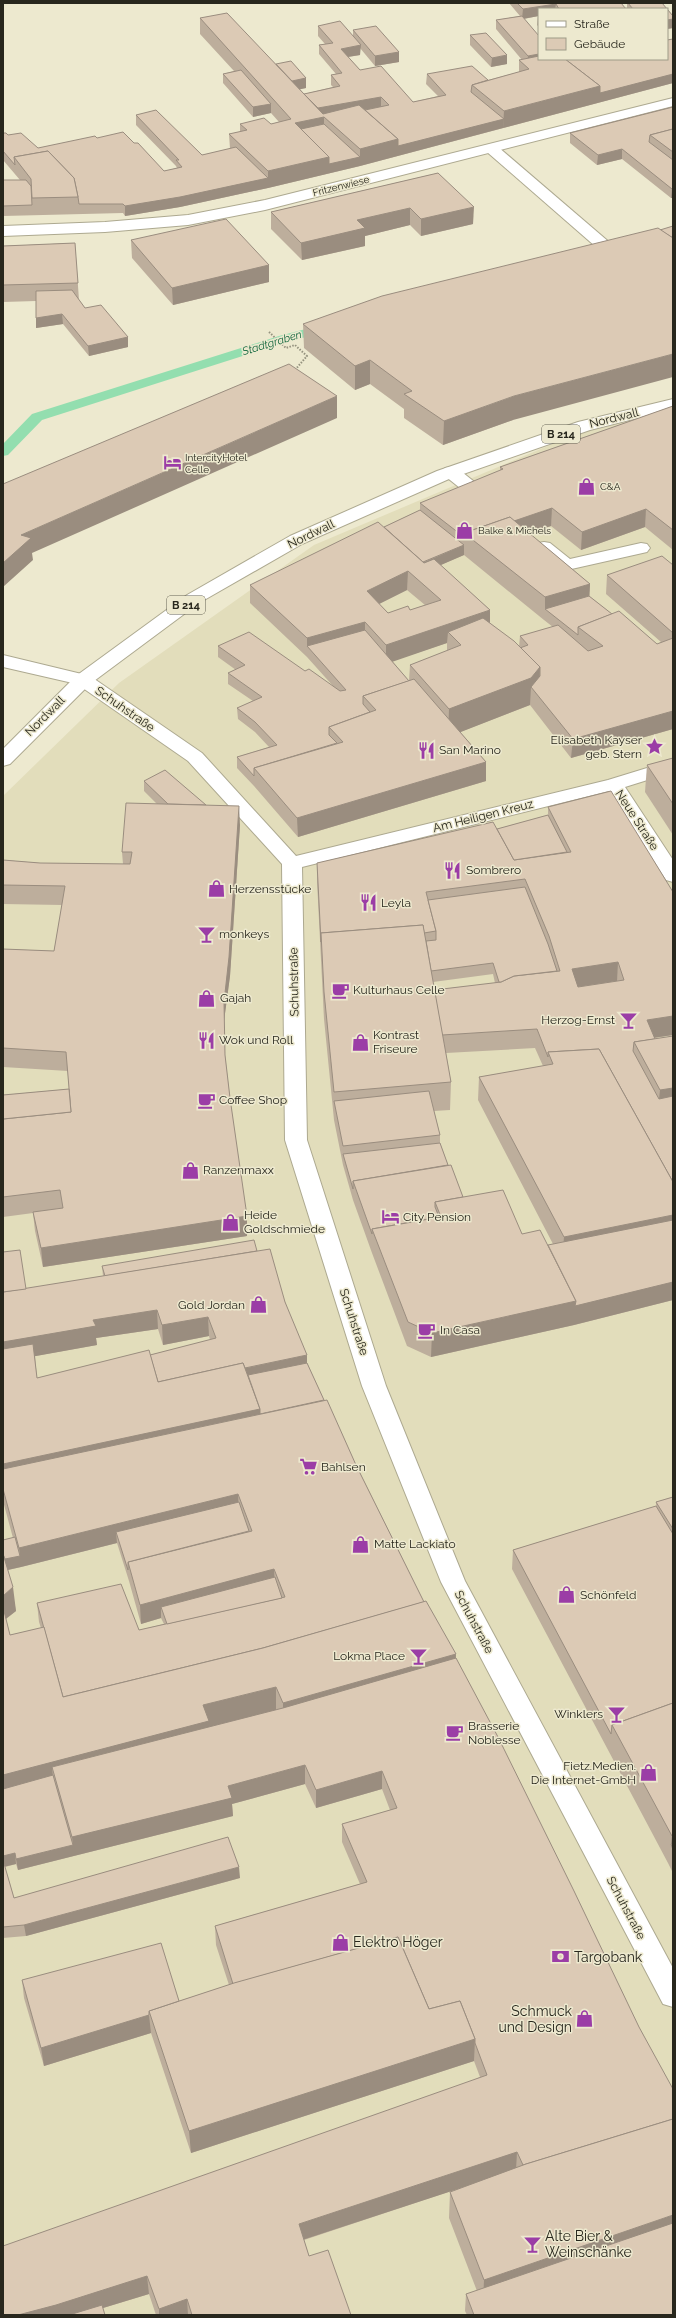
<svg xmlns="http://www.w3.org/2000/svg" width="676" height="2318" viewBox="0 0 676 2318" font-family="Raleway,sans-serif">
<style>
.built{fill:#e2ddbb}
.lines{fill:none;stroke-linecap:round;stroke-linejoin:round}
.stream{fill:#93deaf;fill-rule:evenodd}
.lane-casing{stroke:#ada990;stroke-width:2}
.street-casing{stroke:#ada990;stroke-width:2}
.primary-casing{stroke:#ada990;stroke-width:2}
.path{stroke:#95927f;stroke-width:2;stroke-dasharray:1.5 1.5;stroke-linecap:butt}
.lane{fill:#fff;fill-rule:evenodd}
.street{fill:#fff;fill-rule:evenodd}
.primary{fill:#fff;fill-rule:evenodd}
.wall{fill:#bdae9c;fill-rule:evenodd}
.shaded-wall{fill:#9a8d7f}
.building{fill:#dccab5;stroke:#9a8d7f;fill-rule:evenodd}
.labels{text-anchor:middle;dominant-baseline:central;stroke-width:3;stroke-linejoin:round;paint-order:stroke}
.far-street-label{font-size:10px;fill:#28271d;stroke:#ede9cf}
.far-poi-label{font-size:10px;fill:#28271d;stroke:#ede9cf;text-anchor:start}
.far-water-label{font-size:11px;font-style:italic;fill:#10663c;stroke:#ede9cf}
.shield{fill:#ede9cf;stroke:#636152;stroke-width:1}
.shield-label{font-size:11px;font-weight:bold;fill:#28271d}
.street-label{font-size:12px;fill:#28271d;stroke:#ede9cf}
.poi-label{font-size:12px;fill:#28271d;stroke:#ede9cf;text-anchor:start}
.near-poi-label{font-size:14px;fill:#28271d;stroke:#ede9cf;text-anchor:start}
</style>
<rect width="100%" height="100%" fill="#ede9cf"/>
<polygon class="built" points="673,409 673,2315 3,2315 3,796 119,683 314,545 588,429"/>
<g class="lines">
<polygon class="stream" points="325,324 331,328 329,331 287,342 42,420 8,455 3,456 3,444 32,414 279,336"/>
<defs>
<g id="lane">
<polygon points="492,145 497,146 623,254 625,257 623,260 611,260 487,152 485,149 487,146"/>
<polygon points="451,467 457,468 487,492 490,496 487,500 475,500 445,476 442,472 445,468"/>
<polygon points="544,542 550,543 570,559 641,543 647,544 650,548 647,552 567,570 561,569 538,551 535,547 538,543"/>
</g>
<g id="street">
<polygon points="673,98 673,106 265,210 188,225 105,232 3,236 3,226 105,222 188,215 265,200"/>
<polygon points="3,655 90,676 202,753 296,856 608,780 673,760 673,772 625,787 673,860 673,882 666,880 609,791 302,867 307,1140 386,1386 465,1581 673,1968 673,2007 663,2004 441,1582 362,1386 285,1140 282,864 188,761 77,684 3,667"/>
</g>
<polygon id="primary" points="673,399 673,409 590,430 449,479 302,544 199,603 90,684 10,764 3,766 3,749 76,676 187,595 290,536 437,471 578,422"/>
</defs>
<use href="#lane" class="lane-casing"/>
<use href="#street" class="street-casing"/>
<use href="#primary" class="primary-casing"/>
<polyline class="path" points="269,332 286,348 295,345 307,356 295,370"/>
<use href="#lane" class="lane"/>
<use href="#street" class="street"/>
<use href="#primary" class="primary"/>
</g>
<g class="wall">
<path d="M509 3H621L626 9H539V27L537 25 538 16 524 19 539 59 673 83 360 166 268 188 180 207 125 216 123 213 3 216V180H20L3 160V133L38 148 97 138 134 143 164 171 177 168 176 166 136 125V115L202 155 230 149 229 134 240 132V124H271L279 122 271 113 253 117 223 83V74L234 71 200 34V18L276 64 306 78V88L300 89 304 94 333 87 331 85V75L336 74 319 54V45L325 44 318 36V26L353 36V30L399 52V62L375 66 360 48V55L348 57 360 70 413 102 438 96 426 84 427 74 488 80 519 72V60H522L496 29V20L520 16ZM378 107 365 110H364Z"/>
<polygon points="627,3 662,3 673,16 673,28 667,29 667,9 627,9"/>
<polygon points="470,35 507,64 491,67 470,45"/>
<polygon points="673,107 673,198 671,198 622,159 597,165 570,143 570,133"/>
<polygon points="438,173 473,224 421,236 410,225 365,236 365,246 302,260 271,229 271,212"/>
<polygon points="131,240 269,265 269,282 173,305 132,258"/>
<polygon points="75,243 79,300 85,308 128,337 128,347 89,356 63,324 36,328 36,301 3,302 3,246"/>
<polygon points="303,324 513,420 443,445 404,418 404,409 370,384 355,390 304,348"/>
<path d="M673 406V550L645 527 581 550 551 526 529 533 590 584 589 596 612 614 657 644 661 642 606 594 607 575 673 565V729L571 758 530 705 460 732 486 762V781L298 837 254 786 237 768V757L269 747 255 732 238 719 237 708 253 701 228 684V673L236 670 218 657V646L305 671 333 686 307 657 250 603V585L384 527 420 510V503L500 471V467ZM464 555 544 620 553 627 520 636 519 647 490 623V610L440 565ZM407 590 425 605 410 610 388 613 379 604ZM447 643V651L410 665 409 681 392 661Z"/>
<polygon points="673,758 673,835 645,792 647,765"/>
<polygon points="144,781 206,805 240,825 230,976 224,1021 225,1055 230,1098 247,1236 43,1267 35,1231 33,1213 3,1217 3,1095 69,1089 68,1071 3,1067 3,949 54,951 62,905 3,904 3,860 40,863 123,864 122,852 157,804 144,791"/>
<path d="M548 807 673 892V1035L655 1038V1039L673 1036V1300L574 1325 431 1357 407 1346 372 1253 353 1200 343 1165 334 1120 324 1019 317 881V863L497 829 548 815ZM493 974 495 983 434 990 433 982ZM535 1048 543 1066 479 1077 478 1100 553 1244 548 1245 522 1234 463 1197 448 1165 440 1143V1135L434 1111 450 1110 451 1082 446 1053Z"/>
<path d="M258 1251 285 1302 307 1363 324 1400 424 1602 456 1658 673 2315H467L465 2311 466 2294 477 2291 449 2218 450 2192 469 2185 304 2240 309 2256 351 2315H156L149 2294 103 2308 3 2315 480 2077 474 2061 191 2153 151 2033 44 2066 24 1998 22 1980 179 2001 229 1985 216 1945 215 1926 360 1884 342 1842V1824L390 1810 382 1789 316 1808 305 1784 232 1804 233 1816 18 1870 16 1864 5 1867 14 1898 240 1878 26 1936 3 1938V1540L13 1538 3 1501V1252L26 1289 103 1276 102 1266ZM158 1329 163 1345 209 1336 210 1340 150 1355 37 1378 35 1356 97 1345 96 1338ZM117 1543 129 1581 141 1624 161 1618 164 1624 139 1630 37 1603 39 1622 41 1628 10 1635 6 1619 16 1611 8 1570 21 1567Z"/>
<polygon points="673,1497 673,1873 668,1863 512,1569 513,1550 656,1506 656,1502"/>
</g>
<g class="shaded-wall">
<polygon points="556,4 555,9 539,9 539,16 522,19 523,9"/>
<polygon points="673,19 673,28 667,29 667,20"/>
<polygon points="361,45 360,55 341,58 341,49"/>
<polygon points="399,52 399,62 375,66 375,56"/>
<polygon points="539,54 539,59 527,66 528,56"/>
<polygon points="507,55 507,64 491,67 492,58"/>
<polygon points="673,74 673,83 503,128 504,111 600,86"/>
<polygon points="306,78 306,88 287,92 287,82"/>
<polygon points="381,97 381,107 312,119 312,109"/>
<polygon points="271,104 271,113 253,117 253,107"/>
<polygon points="324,117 324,134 303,138 295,123"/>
<polygon points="504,119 503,128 360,166 360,149 398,139"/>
<polygon points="622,149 622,159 597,165 598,155"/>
<polygon points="329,157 360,157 360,166 268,188 180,207 125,216 125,206 268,178 268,171"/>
<polygon points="673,188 673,198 671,198 672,189"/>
<polygon points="474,207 473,224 421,236 421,219"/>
<polygon points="410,208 410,225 365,236 365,246 302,260 301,243 357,220"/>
<polygon points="269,265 269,282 173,305 172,288"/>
<polygon points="62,314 63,324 36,328 36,318"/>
<polygon points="128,337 128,347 89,356 88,346"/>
<polygon points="673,354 673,377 513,420 443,445 444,421 514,396"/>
<polygon points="370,360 370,384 355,390 355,366"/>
<polygon points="337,396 337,418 32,553 33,560 3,587 3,563 21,535"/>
<polygon points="552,508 551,526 484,548 468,536"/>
<polygon points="646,509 645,527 581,550 582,532"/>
<polygon points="464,537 464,555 418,575 418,565 464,545"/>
<polygon points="408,571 407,590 367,610 367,591"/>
<polygon points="590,584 589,606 545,609 545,597"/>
<polygon points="490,610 490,628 448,632 447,643 386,664 386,645"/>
<polygon points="365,622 365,640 307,646 307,638"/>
<polygon points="540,667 539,694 531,687 530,705 448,737 449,709"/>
<polygon points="673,711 673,729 571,758 573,739"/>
<polygon points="486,762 486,781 298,837 297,818"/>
<polygon points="239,806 240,825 230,976 224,1021 224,1002"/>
<polygon points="618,962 617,981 570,988 572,969"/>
<polygon points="673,1016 673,1035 645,1039 647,1020"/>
<polygon points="673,1088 673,1115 657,1118 660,1090"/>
<polygon points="673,1215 673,1238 562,1261 564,1237"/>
<polygon points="247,1216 247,1236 43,1267 41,1248"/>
<polygon points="673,1282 673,1300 574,1325 431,1357 432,1333 576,1301"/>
<polygon points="157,1310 158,1329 96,1338 97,1345 3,1362 3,1342 93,1320"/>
<polygon points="208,1317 209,1336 163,1345 162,1325"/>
<polygon points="307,1355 307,1374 159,1387"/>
<polygon points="260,1409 260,1421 3,1488 3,1464"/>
<polygon points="238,1494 239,1513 116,1532 117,1543 21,1567 3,1571 3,1559 20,1556 19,1548"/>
<polygon points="274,1569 275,1588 161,1607 161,1618 141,1624 140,1605"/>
<polygon points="13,1587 16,1611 3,1621 3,1596"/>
<polygon points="456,1654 455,1677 283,1726 283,1703"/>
<polygon points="276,1687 276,1710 52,1767 54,1786 3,1800 3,1775 203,1705"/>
<polygon points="305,1765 305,1784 232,1804 233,1816 18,1870 16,1859 73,1845 72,1837 228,1786"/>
<polygon points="382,1771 382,1789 316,1808 316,1790"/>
<polygon points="673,1835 673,1850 671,1844 672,1836"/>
<polygon points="15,1853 16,1864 3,1867 3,1856"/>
<polygon points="239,1867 240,1878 26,1936 24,1925"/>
<polygon points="149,2015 151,2033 44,2066 41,2048"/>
<polygon points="475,2039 474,2061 191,2153 189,2131"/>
<polygon points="517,2152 516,2170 299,2241 299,2224"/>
<polygon points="673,2215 673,2239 483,2305 484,2280"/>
<polygon points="147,2276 149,2294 80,2315 18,2315"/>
<polygon points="187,2299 188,2315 159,2315 159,2309"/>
</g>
<g class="building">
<polygon points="517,3 621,3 626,9 559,9 556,4 523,9"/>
<polygon points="628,3 662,3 673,16 673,19 667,20 667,9 633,9"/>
<polygon points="227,13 323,114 359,105 398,139 360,149 324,117 295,123 329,157 268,171 229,134 247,130 240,124 264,118 271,124 291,119 200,18"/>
<polygon points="522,16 539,36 539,54 528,56 496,20"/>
<polygon points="340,21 361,45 341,49 360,70 381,66 413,102 446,95 427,74 472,66 488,80 472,85 471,92 504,119 398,146 398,139 365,110 389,105 381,97 318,108 304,94 340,86 331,75 342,73 319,45 333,43 318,26"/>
<polygon points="376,26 399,52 375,56 353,30"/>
<polygon points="486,33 507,55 492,58 470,35"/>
<polygon points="673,39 673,74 600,93 600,86 565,59 667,59 667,40"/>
<polygon points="539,56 539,59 565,59 600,86 504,111 472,85 529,69 519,60"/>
<polygon points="291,61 306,78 292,81 276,64"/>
<polygon points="241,70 271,104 253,107 223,74"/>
<polygon points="673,107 673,129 650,135 649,142 673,160 673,188 672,189 622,149 598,155 570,133"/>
<polygon points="156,110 202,155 236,147 268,178 180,197 125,206 123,204 79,204 78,197 74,178 48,151 14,157 15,165 3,151 3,133 6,133 8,135 21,133 38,148 95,136 97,138 123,132 134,143 138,143 164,171 182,167 176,160 179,160 136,115"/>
<polygon points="324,124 360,157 329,164 329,157 301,129"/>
<polygon points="673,129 673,152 650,135"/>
<polygon points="48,151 74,178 78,197 32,198 31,179 14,157"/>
<polygon points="438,173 474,207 421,219 410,208 357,220 365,228 301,243 271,212"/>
<polygon points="3,180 26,180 31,186 32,205 3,206"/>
<polygon points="226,219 269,265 172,288 131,240"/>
<polygon points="673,226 673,238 660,230"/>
<polygon points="658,228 673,238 673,354 514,396 444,421 404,394 412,391 370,360 355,366 303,324 382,296"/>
<polygon points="75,243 78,283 3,285 3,246"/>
<polygon points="72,290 85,308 101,305 128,337 88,346 62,314 36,318 36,291"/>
<polygon points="289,364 337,396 21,535 31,538 3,563 3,484"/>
<polygon points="673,406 673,530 646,509 582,532 552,508 514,521 510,517 464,533 464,537 420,503 503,469 500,467"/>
<polygon points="420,510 464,545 423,562 384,527"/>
<polygon points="510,517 590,584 545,597 464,533"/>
<path d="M378 522 424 563 434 559 490 610 386 645 365 622 307 638 250 585ZM408 571 441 600 410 610 408 606 388 613 367 591Z"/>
<polygon points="662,556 673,565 673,633 607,575"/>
<polygon points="589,596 612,614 578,627 578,635 545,609"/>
<polygon points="619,611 657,644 673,638 673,711 573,739 531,687 540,676 540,667 520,648 528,645 520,636 558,625 588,651 603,646 578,627"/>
<polygon points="483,618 514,641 540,667 531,678 449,709 410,665 461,645 448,632"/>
<polygon points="365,630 409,681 363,696 363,704 370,712 329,727 329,735 337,743 254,768 254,776 237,757 277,745 255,722 237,708 262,697 228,673 245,665 218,646 249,632 305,671 309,669 340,691 346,690 307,646"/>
<polygon points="414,679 486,762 297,818 254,768 343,742 329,727 376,710 363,696"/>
<polygon points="673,758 673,804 647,765"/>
<polygon points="165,770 206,805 168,804 144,781"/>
<path d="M611 791 673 892V1016L647 1020 655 1039 634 1042 633 1051 659 1099 673 1096V1182L599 1049 548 1052V1057L537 1029 442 1035 434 990 501 982 514 976 560 971 549 936 525 879 426 892 436 931 424 933 423 925 321 933V942L317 863 493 822 514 860 571 852 548 807ZM618 962 624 980 578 987 572 969Z"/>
<polygon points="126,803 239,806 229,957 224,1002 225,1055 230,1098 247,1216 41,1248 33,1212 63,1208 60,1190 3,1197 3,1119 71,1112 66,1052 3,1048 3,949 54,951 65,886 3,885 3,860 40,863 130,864 132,852 122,852"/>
<polygon points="548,815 567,852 514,860 497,829"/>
<polygon points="525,887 548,944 557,971 514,976 501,982 499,982 493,963 431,971 426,941 436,940 436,931 428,900"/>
<polygon points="423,925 451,1082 334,1092 324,992 321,933"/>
<polygon points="673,1036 673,1088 660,1090 634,1042"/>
<polygon points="599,1049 673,1182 673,1215 564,1237 479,1077 553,1064 548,1052"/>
<polygon points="69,1089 71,1112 3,1119 3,1095"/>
<polygon points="429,1091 440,1135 343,1146 334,1101"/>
<polygon points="440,1143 448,1165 353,1181 353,1189 343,1154"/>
<polygon points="451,1165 463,1197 435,1202 435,1207 439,1217 372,1229 372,1234 353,1181"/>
<polygon points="503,1190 522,1234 540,1230 576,1301 432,1333 408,1322 372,1229 441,1217 435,1202"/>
<polygon points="673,1220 673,1282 575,1306 576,1301 548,1245"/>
<polygon points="254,1240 257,1251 105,1276 102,1266"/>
<polygon points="270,1249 285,1302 307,1355 245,1368 243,1363 158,1382 150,1355 216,1338 208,1317 162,1325 157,1310 93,1320 96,1326 3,1342 3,1292"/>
<polygon points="20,1250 26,1289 3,1292 3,1252"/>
<polygon points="33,1344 37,1378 149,1350 158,1382 243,1363 260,1409 3,1464 3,1349"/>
<polygon points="307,1363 324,1400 260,1414 260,1409 248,1375"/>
<polygon points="327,1400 356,1465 424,1602 263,1648 63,1697 37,1603 121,1584 139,1630 285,1597 274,1569 140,1605 128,1562 252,1531 238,1494 19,1548 3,1489 3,1469"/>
<polygon points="673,1497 673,1529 656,1502"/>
<polygon points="239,1502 249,1531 128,1562 128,1570 116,1532"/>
<polygon points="656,1506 673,1534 673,1703 612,1725 611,1734 513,1550"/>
<polygon points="15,1537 20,1556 5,1559 3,1554 3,1540"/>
<polygon points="3,1554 13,1587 3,1596"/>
<polygon points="275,1577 282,1598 167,1624 161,1607"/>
<polygon points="426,1601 456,1654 283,1703 276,1687 203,1705 209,1721 3,1775 3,1607 10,1635 44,1627 63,1697 263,1648"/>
<polygon points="456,1658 498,1737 574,1891 639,2027 673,2089 673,2119 523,2165 517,2152 299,2224 309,2256 328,2250 351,2315 192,2315 187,2299 159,2309 147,2276 56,2305 18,2315 3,2315 3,2246 487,2075 475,2043 475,2039 460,2001 429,2009 398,1937 233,1984 215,1926 367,1882 342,1824 397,1808 382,1771 316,1790 305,1765 228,1786 232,1798 72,1837 52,1767 283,1708"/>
<polygon points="673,1703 673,1835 672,1836 612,1725"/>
<polygon points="53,1775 73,1845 16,1859 15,1853 3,1856 3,1789"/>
<polygon points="228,1837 239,1867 24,1925 3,1927 3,1860 14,1898"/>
<polygon points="671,1844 673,1844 673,1850"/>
<polygon points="398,1937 429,2009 460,2001 475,2039 189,2131 149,2011 234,1983"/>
<polygon points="161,1943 179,2001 149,2011 149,2015 41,2048 22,1980"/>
<polygon points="673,2119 673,2215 484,2280 450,2192 526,2164"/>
<polygon points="673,2223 673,2315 474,2315 466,2294"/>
<polygon points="102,2305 105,2315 69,2315"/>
</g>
<defs>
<symbol id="hotel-bare" viewBox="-9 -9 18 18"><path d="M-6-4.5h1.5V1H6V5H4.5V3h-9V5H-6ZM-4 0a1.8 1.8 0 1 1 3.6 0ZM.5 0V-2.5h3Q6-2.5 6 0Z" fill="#9b3da6" stroke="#ede9cf" stroke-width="2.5" paint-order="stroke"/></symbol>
<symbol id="shop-bare" viewBox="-9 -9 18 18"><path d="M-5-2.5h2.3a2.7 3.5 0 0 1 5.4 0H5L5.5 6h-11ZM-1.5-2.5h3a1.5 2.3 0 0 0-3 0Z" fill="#9b3da6" stroke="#ede9cf" stroke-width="2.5" paint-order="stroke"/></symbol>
<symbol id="sight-bare" viewBox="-9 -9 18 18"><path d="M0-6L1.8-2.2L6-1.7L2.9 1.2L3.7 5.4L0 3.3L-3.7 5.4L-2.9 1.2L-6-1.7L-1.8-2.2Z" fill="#9b3da6" stroke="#ede9cf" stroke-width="2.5" paint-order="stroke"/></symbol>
<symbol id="restaurant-bare" viewBox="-9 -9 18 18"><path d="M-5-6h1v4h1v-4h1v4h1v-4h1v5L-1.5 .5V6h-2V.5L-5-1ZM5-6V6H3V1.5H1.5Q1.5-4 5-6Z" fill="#9b3da6" stroke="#ede9cf" stroke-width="2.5" paint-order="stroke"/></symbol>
<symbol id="bar-bare" viewBox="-9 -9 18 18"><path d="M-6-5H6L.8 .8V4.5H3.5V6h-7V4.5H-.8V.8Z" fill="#9b3da6" stroke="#ede9cf" stroke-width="2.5" paint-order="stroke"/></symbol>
<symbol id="cafe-bare" viewBox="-9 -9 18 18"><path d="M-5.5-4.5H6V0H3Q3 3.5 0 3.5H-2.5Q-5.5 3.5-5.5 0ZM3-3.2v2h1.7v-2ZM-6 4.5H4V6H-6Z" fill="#9b3da6" stroke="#ede9cf" stroke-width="2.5" paint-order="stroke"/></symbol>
<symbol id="supermarket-bare" viewBox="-9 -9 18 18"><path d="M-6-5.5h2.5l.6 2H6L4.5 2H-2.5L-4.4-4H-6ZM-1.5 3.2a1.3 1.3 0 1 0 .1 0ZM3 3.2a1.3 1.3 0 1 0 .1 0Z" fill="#9b3da6" stroke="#ede9cf" stroke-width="2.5" paint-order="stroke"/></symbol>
<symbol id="bank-bare" viewBox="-9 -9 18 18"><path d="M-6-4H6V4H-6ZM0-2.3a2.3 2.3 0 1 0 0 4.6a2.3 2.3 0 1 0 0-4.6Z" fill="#9b3da6" stroke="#ede9cf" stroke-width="2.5" paint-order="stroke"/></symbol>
</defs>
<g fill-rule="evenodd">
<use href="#hotel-bare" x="160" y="450" width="25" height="25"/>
<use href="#shop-bare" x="574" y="474" width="25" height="25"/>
<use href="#shop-bare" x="452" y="518" width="25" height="25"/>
<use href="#sight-bare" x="642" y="734" width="25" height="25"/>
<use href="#restaurant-bare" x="414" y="738" width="25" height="25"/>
<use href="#restaurant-bare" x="440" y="858" width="25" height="25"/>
<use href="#shop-bare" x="204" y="876" width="25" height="25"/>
<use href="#restaurant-bare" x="356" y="890" width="25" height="25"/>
<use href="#bar-bare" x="194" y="922" width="25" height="25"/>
<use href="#cafe-bare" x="328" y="978" width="25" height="25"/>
<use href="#shop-bare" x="194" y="986" width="25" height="25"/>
<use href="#bar-bare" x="616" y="1008" width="25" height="25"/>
<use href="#restaurant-bare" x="194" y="1028" width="25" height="25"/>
<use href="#shop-bare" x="348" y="1030" width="25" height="25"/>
<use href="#cafe-bare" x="194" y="1088" width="25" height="25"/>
<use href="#shop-bare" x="178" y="1158" width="25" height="25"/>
<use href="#hotel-bare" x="378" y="1204" width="25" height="25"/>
<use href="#shop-bare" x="218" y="1210" width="25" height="25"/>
<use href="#shop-bare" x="246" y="1292" width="25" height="25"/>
<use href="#cafe-bare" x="414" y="1318" width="25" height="25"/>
<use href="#supermarket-bare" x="296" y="1454" width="25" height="25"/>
<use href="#shop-bare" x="348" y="1532" width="25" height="25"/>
<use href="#shop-bare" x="554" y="1582" width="25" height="25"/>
<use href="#bar-bare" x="406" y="1644" width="25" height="25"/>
<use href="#bar-bare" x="604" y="1702" width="25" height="25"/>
<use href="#cafe-bare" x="442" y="1720" width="25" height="25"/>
<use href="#shop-bare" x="636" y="1760" width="25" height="25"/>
<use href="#shop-bare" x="328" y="1930" width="25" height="25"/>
<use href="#bank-bare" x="548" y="1944" width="25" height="25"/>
<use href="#shop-bare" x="572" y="2006" width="25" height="25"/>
<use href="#bar-bare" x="520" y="2232" width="25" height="25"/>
</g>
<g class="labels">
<g class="far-street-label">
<text transform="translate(341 186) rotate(-14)">Fritzenwiese</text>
</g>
<g class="far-poi-label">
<text x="185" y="457">IntercityHotel<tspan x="185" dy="12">Celle</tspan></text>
<text x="600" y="486">C&amp;A</text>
<text x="478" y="530">Balke &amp; Michels</text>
</g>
<g class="far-water-label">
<text transform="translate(272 343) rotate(-17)">Stadtgraben</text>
</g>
<g class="shield">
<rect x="542" y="425" width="38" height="18" rx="3"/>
<rect x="167" y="596" width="38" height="18" rx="3"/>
</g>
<g class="shield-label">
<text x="561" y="434">B 214</text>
<text x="186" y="605">B 214</text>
</g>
<g class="street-label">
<text transform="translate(614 418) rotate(-14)">Nordwall</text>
<text transform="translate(311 534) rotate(-26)">Nordwall</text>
<text transform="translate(125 709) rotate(35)">Schuhstraße</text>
<text transform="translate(45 716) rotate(-45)">Nordwall</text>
<text transform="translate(483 816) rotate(-14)">Am Heiligen Kreuz</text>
<text transform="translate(637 820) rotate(57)">Neue Straße</text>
<text transform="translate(294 982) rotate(-91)">Schuhstraße</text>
<text transform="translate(354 1322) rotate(72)">Schuhstraße</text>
<text transform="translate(474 1622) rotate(62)">Schuhstraße</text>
<text transform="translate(626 1908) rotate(62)">Schuhstraße</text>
</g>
<g class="poi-label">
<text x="642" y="740" text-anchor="end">Elisabeth Kayser<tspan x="642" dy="14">geb. Stern</tspan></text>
<text x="439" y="750">San Marino</text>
<text x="466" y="870">Sombrero</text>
<text x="229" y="889">Herzensstücke</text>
<text x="381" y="903">Leyla</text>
<text x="219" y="934">monkeys</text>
<text x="353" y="990">Kulturhaus Celle</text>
<text x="220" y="998">Gajah</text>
<text x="615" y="1020" text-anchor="end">Herzog-Ernst</text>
<text x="373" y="1035">Kontrast<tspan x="373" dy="14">Friseure</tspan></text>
<text x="219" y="1040">Wok und Roll</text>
<text x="219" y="1100">Coffee Shop</text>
<text x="203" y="1170">Ranzenmaxx</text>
<text x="244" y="1215">Heide<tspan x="244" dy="14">Goldschmiede</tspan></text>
<text x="403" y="1217">City Pension</text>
<text x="245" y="1305" text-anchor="end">Gold Jordan</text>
<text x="440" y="1330">In Casa</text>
<text x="321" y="1467">Bahlsen</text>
<text x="374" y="1544">Matte Lackiato</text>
<text x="580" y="1595">Schönfeld</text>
<text x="405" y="1656" text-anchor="end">Lokma Place</text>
<text x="603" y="1714" text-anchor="end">Winklers</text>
<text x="468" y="1726">Brasserie<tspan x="468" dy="14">Noblesse</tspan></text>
<text x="636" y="1766" text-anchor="end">Fietz.Medien.<tspan x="636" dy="14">Die Internet-GmbH</tspan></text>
</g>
<g class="near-poi-label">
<text x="353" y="1942">Elektro Höger</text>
<text x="574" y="1957">Targobank</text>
<text x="572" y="2011" text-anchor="end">Schmuck<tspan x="572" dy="16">und Design</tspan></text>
<text x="545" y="2236">Alte Bier &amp;<tspan x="545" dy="16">Weinschänke</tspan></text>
</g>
</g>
<rect width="676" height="2318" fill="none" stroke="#28271d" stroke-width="8"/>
<rect x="538" y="8" width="130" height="52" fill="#ede9cf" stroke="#9e9b88"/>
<rect x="546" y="21" width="20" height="6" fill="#ffffff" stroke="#9e9b88"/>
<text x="574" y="28" font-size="12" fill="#28271d">Straße</text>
<rect x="546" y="38" width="20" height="12" fill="#dccab5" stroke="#9e9b88"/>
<text x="574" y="48" font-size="12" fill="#28271d">Gebäude</text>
</svg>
